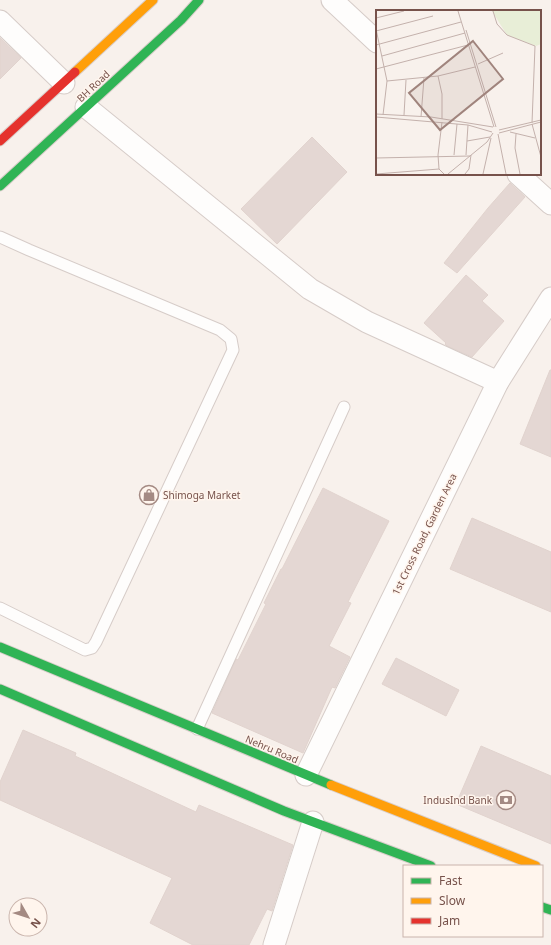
<svg xmlns="http://www.w3.org/2000/svg" width="551" height="945" viewBox="0 0 551 945" font-family="'Noto Sans',sans-serif">
<style>
.building{fill:#e4d7d3;stroke:#e1d3ce}
.lines{fill:none;stroke-linecap:round;stroke-linejoin:round}
.lane-casing{stroke:#d6ccc8;stroke-width:13}
.street-casing{stroke:#d6ccc8;stroke-width:23}
.fast-casing{stroke:#d9ceca;stroke-width:11}
.slow-casing{stroke:#d9ceca;stroke-width:11}
.jam-casing{stroke:#d9ceca;stroke-width:11}
.lane{stroke:#fefdfc;stroke-width:11}
.street{stroke:#fefdfc;stroke-width:21}
.fast{stroke:#30b455;stroke-width:9}
.slow{stroke:#ff9f0a;stroke-width:9}
.jam{stroke:#e5322d;stroke-width:9}
.labels{text-anchor:middle;dominant-baseline:central;stroke-width:3;stroke-linejoin:round;paint-order:stroke}
.street-label{font-size:10px;fill:#77524b;stroke:#fff5ed}
.poi-label{font-size:10px;fill:#77524b;stroke:#fff5ed;text-anchor:start}
.inset-road{fill:none;stroke:#c4b1ac;stroke-width:1}
.view{fill:#a0847d;fill-opacity:0.15;stroke:#a0847d;stroke-width:2}
.inset-edge{fill:none;stroke:#77524b;stroke-width:2}
</style>
<rect width="100%" height="100%" fill="#f8f1ec"/>
<g class="building">
<polygon points="0,38 21,58 0,79"/>
<polygon points="312,137 347,172 277,244 241,209"/>
<polygon points="510,183 525,197 457,273 444,263 488,208"/>
<polygon points="466,275 488,295 482,301 504,321 472,357 447,346 445,344 446,343 424,323"/>
<polygon points="550,370 551,370 551,457 520,444"/>
<polygon points="323,488 389,521 348,602 351,603 329,646 350,657 335,688 332,687 303,753 212,713 236,659 238,660 266,604 264,603 281,569 282,569"/>
<polygon points="472,518 551,552 551,612 450,569"/>
<polygon points="396,658 459,690 446,716 382,684"/>
<polygon points="23,730 76,753 75,756 196,812 199,805 293,845 272,911 267,909 249,945 193,945 150,923 172,878 0,800 0,782"/>
<polygon points="481,746 551,776 551,844 456,804"/>
</g>
<g class="lines">
<defs>
<g id="lane">
<polyline points="0,237 29,250 220,330 231,339 233,350 96,642 92,648 85,650 0,608"/>
<polyline points="197,729 344,407"/>
</g>
<g id="street">
<polyline points="332,0 377,42"/>
<polyline points="0,21 64,83"/>
<polyline points="86,107 310,289 367,322 498,382"/>
<polyline points="518,174 551,204"/>
<polyline points="306,775 498,382 551,298"/>
<polyline points="274,945 313,822"/>
</g>
<g id="fast">
<polyline points="0,186 181,20 199,0"/>
<polyline points="0,647 331,785"/>
<polyline points="0,689 284,811 431,866"/>
<polyline points="542,907 551,910"/>
</g>
<g id="slow">
<polyline points="75,72 153,0"/>
<polyline points="331,785 536,866"/>
</g>
<polyline id="jam" points="0,141 75,72"/>
</defs>
<use href="#lane" class="lane-casing"/>
<use href="#street" class="street-casing"/>
<use href="#fast" class="fast-casing"/>
<use href="#slow" class="slow-casing"/>
<use href="#jam" class="jam-casing"/>
<use href="#lane" class="lane"/>
<use href="#street" class="street"/>
<use href="#fast" class="fast"/>
<use href="#slow" class="slow"/>
<use href="#jam" class="jam"/>
</g>
<defs>
<symbol id="shop-ring" viewBox="-11 -11 22 22"><circle r="9.5" fill="#fff5ed" stroke="#a48a83" stroke-width="1.5"/><path d="M-5-2.5h2.3a2.7 3.5 0 0 1 5.4 0H5L5.5 6h-11ZM-1.5-2.5h3a1.5 2.3 0 0 0-3 0Z" fill="#a48a83"/></symbol>
<symbol id="bank-ring" viewBox="-11 -11 22 22"><circle r="9.5" fill="#fff5ed" stroke="#a48a83" stroke-width="1.5"/><path d="M-6-4H6V4H-6ZM0-2.3a2.3 2.3 0 1 0 0 4.6a2.3 2.3 0 1 0 0-4.6Z" fill="#a48a83"/></symbol>
</defs>
<g fill-rule="evenodd">
<use href="#shop-ring" x="138" y="484" width="22" height="22"/>
<use href="#bank-ring" x="495" y="789" width="22" height="22"/>
</g>
<g class="labels">
<g class="street-label">
<text transform="translate(93 86) rotate(-43)">BH Road</text>
<text transform="translate(424 534) rotate(-64)">1st Cross Road, Garden Area</text>
<text transform="translate(272 749) rotate(23)">Nehru Road</text>
</g>
<g class="poi-label">
<text x="163" y="495">Shimoga Market</text>
<text x="492" y="800" text-anchor="end">IndusInd Bank</text>
</g>
</g>
<g transform="translate(376 10)">
<rect width="165" height="165" fill="#f8f1ec"/>
<path d="M116 1H165V34L160 36 131 25Z" fill="#e8eed7"/>
<path class="inset-road" d="M82 1 118 117M117 1 121 14 131 25 159 36 156 113M0 8 28 1M0 19 11 71 7 105M90 20 120 117M0 21 57 6M0 35 85 12M6 46 89 23M102 54 127 43M0 59 92 35M62 66 66 84V109M11 71 62 66 99 57M0 104 55 107 117 117M28 105 30 70M0 107 92 115 116 122M45 107 48 68M66 112 62 145 63 159 68 164M156 114 165 147M123 120 165 110M134 122 159 128M123 123 165 112M122 124 130 164M140 124 139 138 144 164M91 131 114 127M78 145 81 114M90 145 92 115M0 148 94 146M0 164 63 159M72 164 111 132 117 123M89 164 93 159 95 145M107 164 115 128"/>
<path class="view" d="M97 31 127 69 64 120 33 83Z"/>
<rect width="165" height="165" class="inset-edge"/>
</g>
<rect x="403" y="865" width="140" height="72" fill="#fff5ed" stroke="#c9b4ac"/>
<rect x="411" y="878" width="20" height="6" fill="#30b455" stroke="#c9b4ac"/>
<text x="439" y="885" font-size="12" fill="#77524b">Fast</text>
<rect x="411" y="898" width="20" height="6" fill="#ff9f0a" stroke="#c9b4ac"/>
<text x="439" y="905" font-size="12" fill="#77524b">Slow</text>
<rect x="411" y="918" width="20" height="6" fill="#e5322d" stroke="#c9b4ac"/>
<text x="439" y="925" font-size="12" fill="#77524b">Jam</text>
<g transform="translate(28 917) rotate(129)"><circle r="19" fill="#fff5ed" stroke="#c9b4ac"/>
<path d="M0-3L7 15L0 10L-7 15Z" fill="#a48a83"/>
<text y="-6" font-size="11" font-weight="bold" text-anchor="middle" fill="#77524b">N</text>
</g>
</svg>
